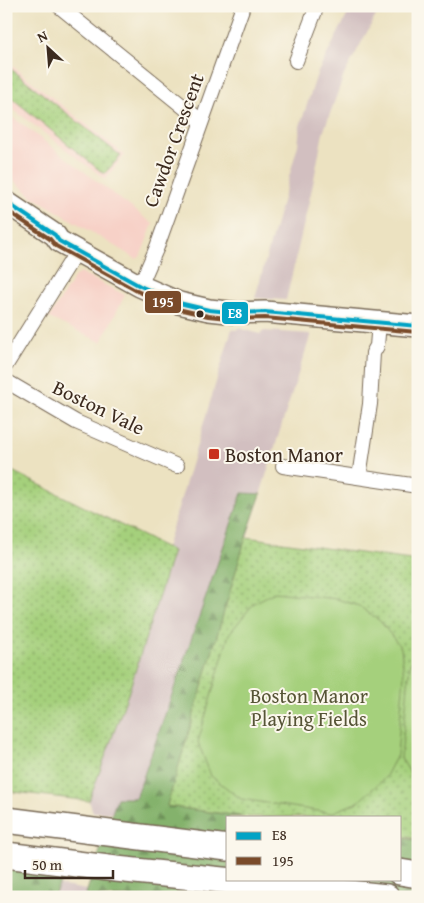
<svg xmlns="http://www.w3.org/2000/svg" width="424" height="903" viewBox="0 0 424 903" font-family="'Gentium Book Plus',serif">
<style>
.built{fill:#f7d1c7}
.railway{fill:#d2bfc0}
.forest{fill:url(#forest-firs);stroke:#606e45}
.park{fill:url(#park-dots);stroke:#707d4d}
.pitch{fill:#a5d07c;stroke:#707d4d}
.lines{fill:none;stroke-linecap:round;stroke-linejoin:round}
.street-casing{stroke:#796a57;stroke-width:16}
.primary-casing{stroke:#796a57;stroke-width:24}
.highway-casing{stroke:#796a57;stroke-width:28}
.street{stroke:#fff;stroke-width:14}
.primary{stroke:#fff;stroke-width:21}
.highway{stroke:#fff;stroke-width:25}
.bus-1-casing{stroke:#fbf7ec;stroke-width:8}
.bus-2-casing{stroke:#fbf7ec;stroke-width:8}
.bus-1{stroke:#03a3c5;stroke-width:4}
.bus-2{stroke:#7a4b2a;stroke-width:4}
.bus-dot{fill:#3b2a1e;stroke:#fbf7ec;stroke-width:2}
.poi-dot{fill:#c8321e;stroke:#fbf7ec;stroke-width:2}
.labels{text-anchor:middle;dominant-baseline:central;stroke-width:4;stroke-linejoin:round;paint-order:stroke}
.street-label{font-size:20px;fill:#3b2a1e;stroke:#fbf7ec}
.poi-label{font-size:20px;fill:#3b2a1e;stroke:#fbf7ec;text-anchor:start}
.park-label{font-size:20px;fill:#565436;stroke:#fbf7ec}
.line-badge{stroke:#fbf7ec;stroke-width:2}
.badge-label{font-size:14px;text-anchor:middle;font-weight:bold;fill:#fff}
</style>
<defs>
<pattern id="forest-firs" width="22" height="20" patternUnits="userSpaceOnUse" patternTransform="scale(1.25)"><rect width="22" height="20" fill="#84b26c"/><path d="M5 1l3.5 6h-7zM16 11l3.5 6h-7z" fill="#6d9158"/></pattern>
<pattern id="park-dots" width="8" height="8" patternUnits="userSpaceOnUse" patternTransform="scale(1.25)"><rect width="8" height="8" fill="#a5d07c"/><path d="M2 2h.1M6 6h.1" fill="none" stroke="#88a965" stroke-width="1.8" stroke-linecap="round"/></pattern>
</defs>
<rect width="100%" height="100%" fill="#fbf7ec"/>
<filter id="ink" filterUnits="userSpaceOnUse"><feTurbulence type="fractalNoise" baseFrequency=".02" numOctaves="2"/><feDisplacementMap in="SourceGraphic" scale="10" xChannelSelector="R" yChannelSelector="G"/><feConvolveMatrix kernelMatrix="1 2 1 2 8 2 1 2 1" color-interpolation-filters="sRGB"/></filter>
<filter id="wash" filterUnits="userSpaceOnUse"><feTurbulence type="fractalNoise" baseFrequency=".0096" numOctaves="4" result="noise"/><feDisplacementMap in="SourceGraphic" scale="20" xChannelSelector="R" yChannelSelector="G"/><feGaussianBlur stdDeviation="1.12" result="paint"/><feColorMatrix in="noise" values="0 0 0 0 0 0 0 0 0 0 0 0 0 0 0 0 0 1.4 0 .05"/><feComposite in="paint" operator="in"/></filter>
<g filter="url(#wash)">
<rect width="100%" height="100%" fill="#ece2c1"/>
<g class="built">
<polygon points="6,61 125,155 105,179 6,104"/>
<polygon points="6,112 153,224 140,257 136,259 32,196 6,174"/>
<polygon points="81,273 125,295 101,342 49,318 75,276"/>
</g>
<g class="railway">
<polygon points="352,6 381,6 344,75 323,133 313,184 286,300 255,298 298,145 300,126 317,74"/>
<polygon points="238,328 260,334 264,331 311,334 282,424 231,589 156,815 93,812 89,801 129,691 173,552 166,548 232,329 236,330"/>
<polygon points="47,883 127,897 40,897"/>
</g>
<g class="forest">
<polygon points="242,493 261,494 246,537 167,806 245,817 228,817 228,879 400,879 400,838 418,840 418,897 85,897 117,798 136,798"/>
<polygon points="6,865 65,873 53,897 6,897"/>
</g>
<g class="park">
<polygon points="6,65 121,156 104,174 12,98 6,97"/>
<polygon points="6,468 173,551 129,691 89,801 6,791"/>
<polygon points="246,537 418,561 418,839 400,836 400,817 248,817 167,806"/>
</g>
<g class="pitch">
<polygon points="275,592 337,599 359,606 380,621 401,648 404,676 397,755 385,778 358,802 331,813 241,799 211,776 198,742 229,634 254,603"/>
<polygon points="418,651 418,786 401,758 410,664"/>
</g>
</g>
<g filter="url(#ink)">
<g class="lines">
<defs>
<g id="street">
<polyline points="59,6 201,121"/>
<polyline points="296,61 317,6"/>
<polyline points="140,286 157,247 243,6"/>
<polyline points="6,365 77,251"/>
<polyline points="6,381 76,422 177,466"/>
<polyline points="283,466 418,486"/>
<polyline points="359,477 370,404 373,353 377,346 379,323"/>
</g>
<polyline id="primary" points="6,202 55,235 59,241 140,286 179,303 209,310 238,313 265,312 418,326"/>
<g id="highway">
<polyline points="6,820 228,848"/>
<polyline points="6,855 116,869 387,897"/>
<polyline points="400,872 418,875"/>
</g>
</defs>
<use href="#street" class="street-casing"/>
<use href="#primary" class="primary-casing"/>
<use href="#highway" class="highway-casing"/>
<use href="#street" class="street"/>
<use href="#primary" class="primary"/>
<use href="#highway" class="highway"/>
<defs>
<polyline id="bus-1" points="6,202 55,235 59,241 140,286 179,303 209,310 238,313 265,312 418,326"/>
<polyline id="bus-2" points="6,210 50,239 56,246 137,291 178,309 208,316 237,319 265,318 417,332"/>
</defs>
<use href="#bus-1" class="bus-1-casing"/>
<use href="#bus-2" class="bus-2-casing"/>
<use href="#bus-1" class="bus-1"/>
<use href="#bus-2" class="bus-2"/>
</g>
</g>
<circle class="bus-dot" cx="200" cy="314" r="4.5"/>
<rect class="poi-dot" x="208" y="448" width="12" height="12" rx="2.5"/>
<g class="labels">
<g class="street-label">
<text transform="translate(173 140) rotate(-70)">Cawdor Crescent</text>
<text transform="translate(99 407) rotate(26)">Boston Vale</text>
</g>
<g class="poi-label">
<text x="225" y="454">Boston Manor</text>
</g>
<g class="park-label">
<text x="309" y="695">Boston Manor<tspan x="309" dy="23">Playing Fields</tspan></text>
</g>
</g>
<g class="line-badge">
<rect x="144" y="290" width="38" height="24" rx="5" fill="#7a4b2a"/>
<rect x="221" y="301" width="28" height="24" rx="5" fill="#03a3c5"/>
</g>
<g class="badge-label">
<text x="163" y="307">195</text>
<text x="235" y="318">E8</text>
</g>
<rect width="424" height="903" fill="none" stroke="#fbf7ec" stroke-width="25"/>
<rect x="226" y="816" width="175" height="65" fill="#fbf7ec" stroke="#aea59a"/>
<rect x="236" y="832" width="25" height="8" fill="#03a3c5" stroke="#aea59a"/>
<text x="272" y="840" font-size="15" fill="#3b2a1e">E8</text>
<rect x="236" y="857" width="25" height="8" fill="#7a4b2a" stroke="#aea59a"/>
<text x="272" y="866" font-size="15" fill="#3b2a1e">195</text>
<g transform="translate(48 48) rotate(334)" stroke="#fbf7ec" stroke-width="4" paint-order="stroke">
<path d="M0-4L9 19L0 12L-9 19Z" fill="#3b2a1e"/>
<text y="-8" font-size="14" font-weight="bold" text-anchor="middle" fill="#3b2a1e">N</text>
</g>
<path d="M25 870v8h88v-8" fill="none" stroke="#3b2a1e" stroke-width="2.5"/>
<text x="32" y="870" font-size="15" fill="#3b2a1e" stroke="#fbf7ec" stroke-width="4" paint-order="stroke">50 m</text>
</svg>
